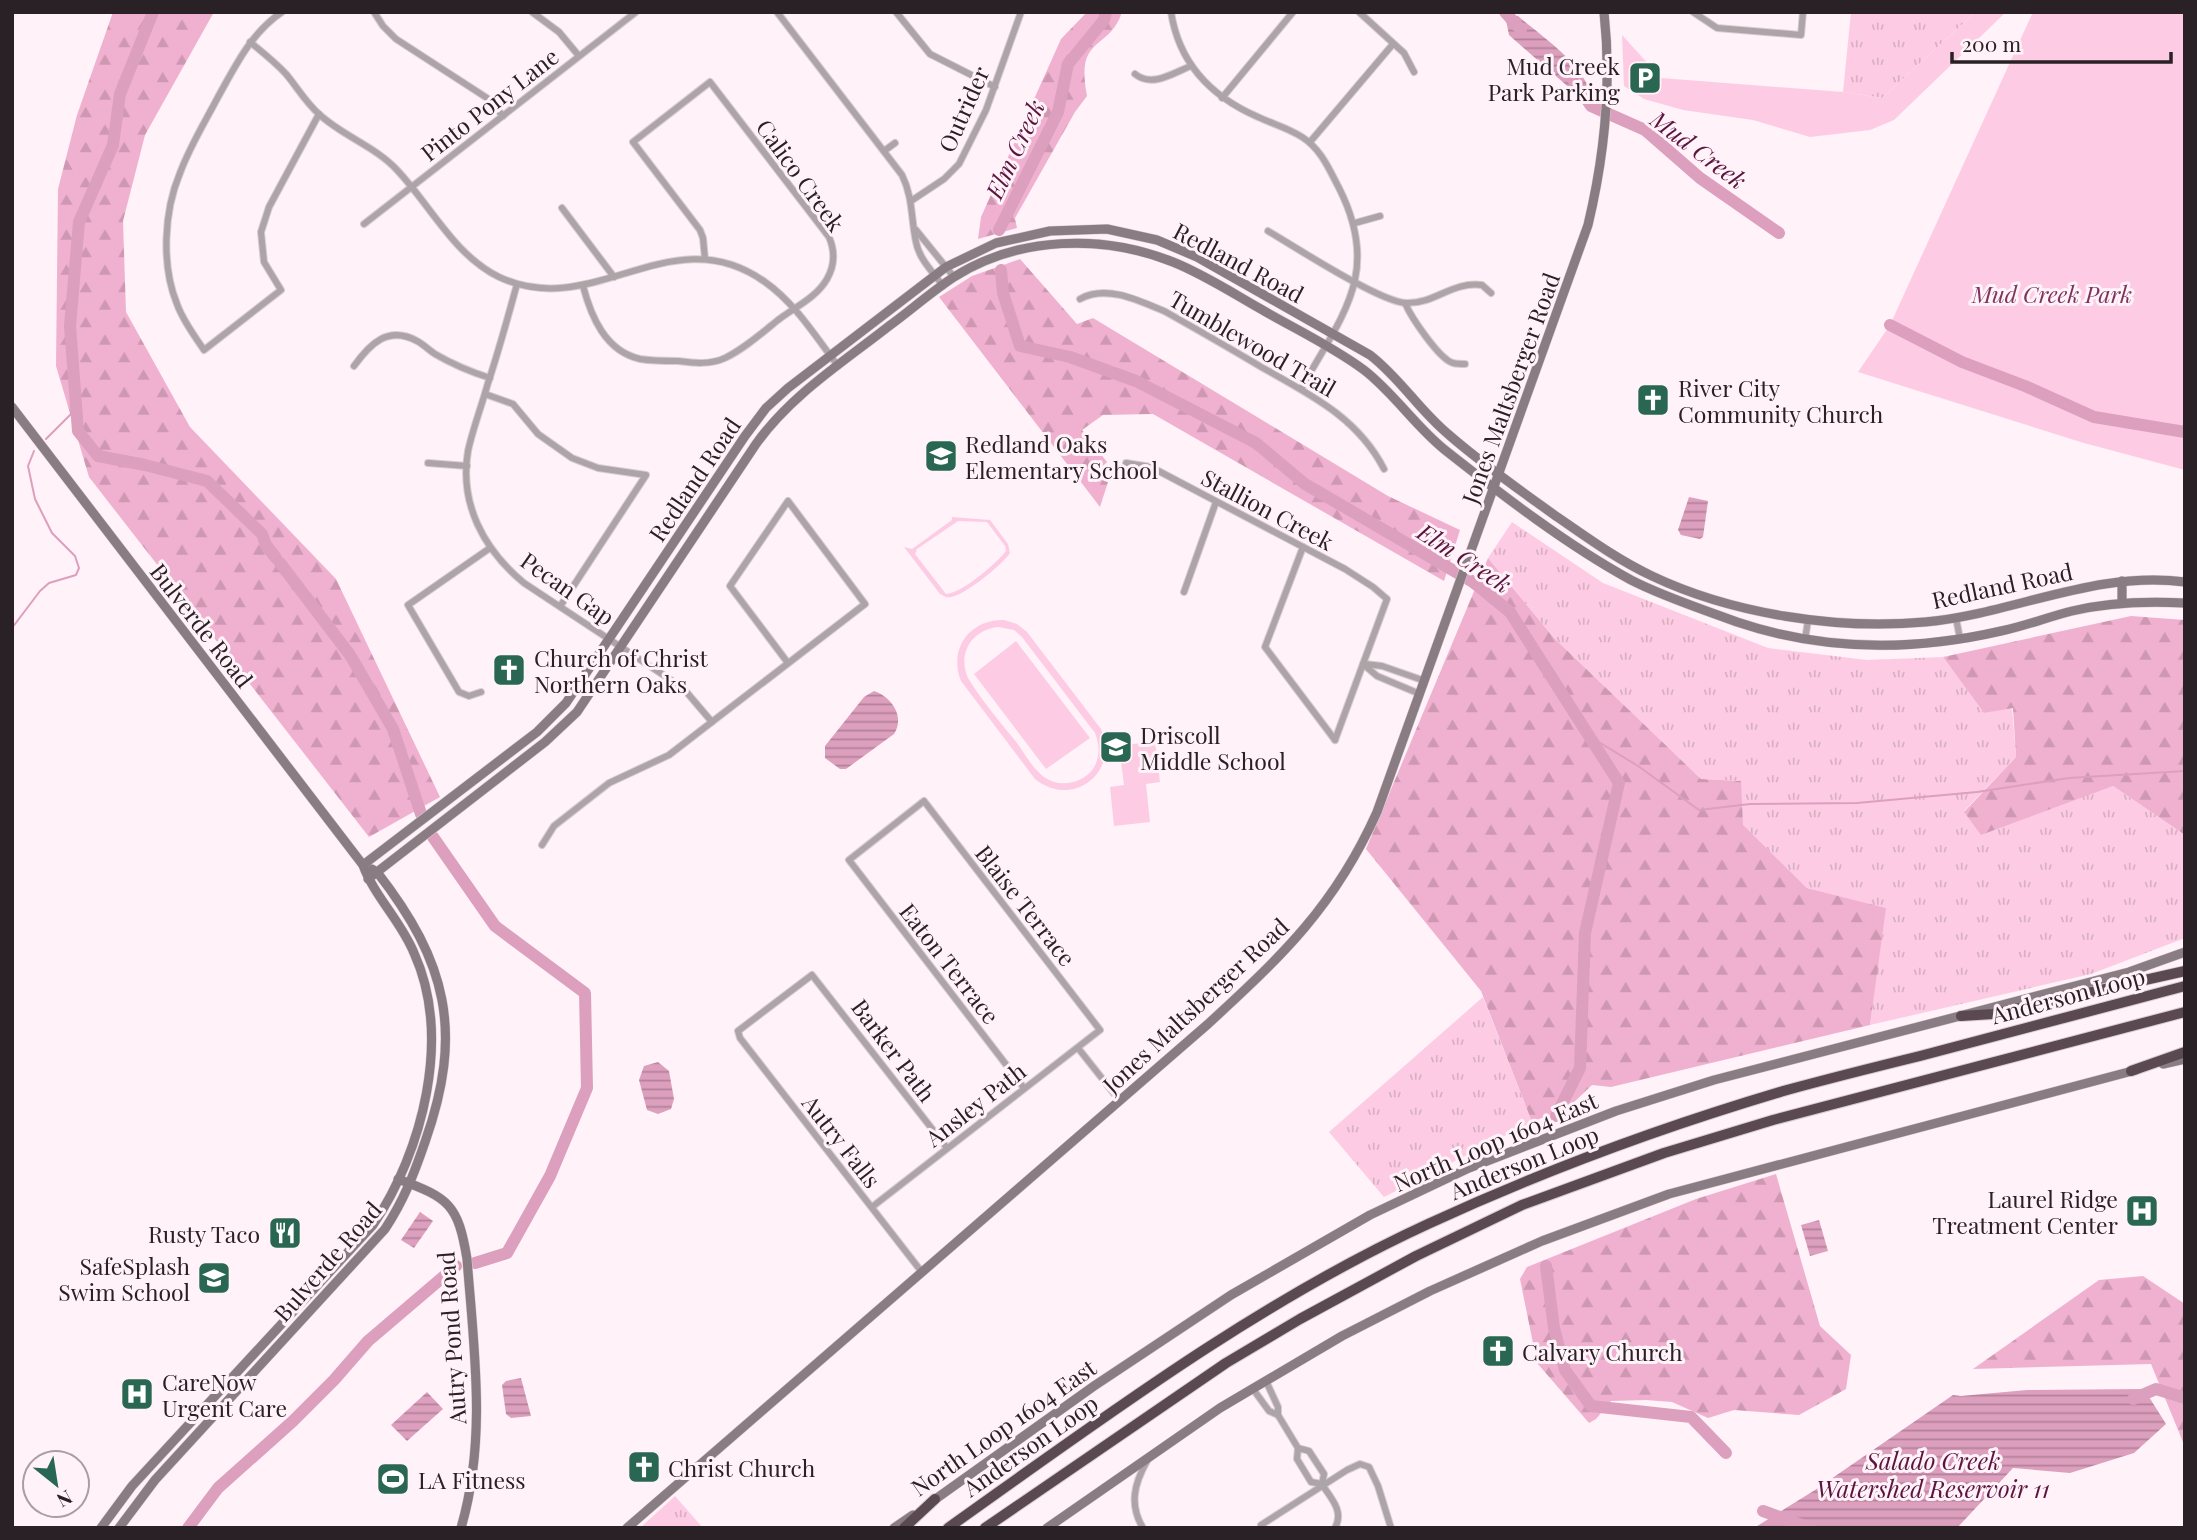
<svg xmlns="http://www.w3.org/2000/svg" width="2197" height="1540" viewBox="0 0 2197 1540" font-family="'Playfair Display',serif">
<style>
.grass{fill:url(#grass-tufts)}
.forest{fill:url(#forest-firs)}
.park{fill:#fdcce4;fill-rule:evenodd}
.water{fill:url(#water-rules)}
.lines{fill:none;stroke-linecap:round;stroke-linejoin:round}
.stream{stroke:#dd9fbe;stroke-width:2}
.river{stroke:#dd9fbe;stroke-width:12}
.street-casing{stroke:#d8ccd2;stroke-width:8}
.secondary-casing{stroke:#d8ccd2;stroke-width:10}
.highway-casing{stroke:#d8ccd2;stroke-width:12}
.street{stroke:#ada4a8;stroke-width:6}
.secondary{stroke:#897c82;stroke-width:9}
.highway{stroke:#5a4951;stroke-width:10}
.labels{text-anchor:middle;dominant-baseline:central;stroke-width:6;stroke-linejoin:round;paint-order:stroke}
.poi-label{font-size:23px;fill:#292125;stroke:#fff2f8;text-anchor:start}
.street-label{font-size:23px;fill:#292125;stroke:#fff2f8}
.park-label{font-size:23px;font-style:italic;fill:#7d335d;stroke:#fff2f8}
.water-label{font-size:24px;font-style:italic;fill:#5b143f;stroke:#fff2f8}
</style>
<defs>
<pattern id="grass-tufts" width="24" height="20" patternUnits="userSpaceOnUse" patternTransform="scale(1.75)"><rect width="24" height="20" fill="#fdcce4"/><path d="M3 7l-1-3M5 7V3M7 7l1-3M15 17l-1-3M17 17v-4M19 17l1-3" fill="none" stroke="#d9afc3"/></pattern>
<pattern id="forest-firs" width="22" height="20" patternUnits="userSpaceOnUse" patternTransform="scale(1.75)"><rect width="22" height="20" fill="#f0b1d1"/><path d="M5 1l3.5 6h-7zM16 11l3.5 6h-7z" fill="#ce98b3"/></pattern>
<pattern id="water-rules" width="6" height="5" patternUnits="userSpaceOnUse" patternTransform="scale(1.75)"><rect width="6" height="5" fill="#dd9fbe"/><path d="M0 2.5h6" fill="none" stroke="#b3819a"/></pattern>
</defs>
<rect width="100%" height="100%" fill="#fff2f8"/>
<g class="grass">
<polygon points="1851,12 1976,12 1882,98 1843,92"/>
<polygon points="1512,522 1603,583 1768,648 1867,660 1943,657 1984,713 2012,707 2016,757 1964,811 2113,786 2185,835 2185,938 2091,974 1870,1025 1885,908 1807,888 1742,825 1740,781 1701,779 1554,638 1488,558"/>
<polygon points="1483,997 1532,1122 1384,1197 1329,1132"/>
<polygon points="675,1496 703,1528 640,1528"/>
</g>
<g class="forest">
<polygon points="113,12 214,12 145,135 123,221 126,312 190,427 336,579 440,797 369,837 89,477 56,366 58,189 77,115"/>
<path d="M1087 12H1122C1109 52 1075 34 1087 96L1075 112 1015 218 1017 228 978 239 981 217 1061 39Z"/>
<polygon points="1020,259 1077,324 1093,318 1388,496 1460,530 1444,581 1153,414 1103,415 1082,430 1107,462 1102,467 1108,482 1100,507 939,297 972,276"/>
<polygon points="1488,558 1554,638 1701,779 1741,781 1743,825 1807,888 1886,908 1870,1025 1611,1087 1592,1085 1569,1107 1532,1122 1481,991 1366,849"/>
<polygon points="2131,616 2185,620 2185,835 2113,786 1981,835 1964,812 2016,757 2013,708 1984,713 1943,657"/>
<polygon points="1776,1174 1820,1326 1851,1355 1846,1389 1799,1415 1734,1410 1708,1418 1672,1402 1646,1400 1611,1401 1596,1419 1589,1423 1537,1363 1520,1279 1527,1267 1696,1199"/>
<polygon points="2143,1276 2185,1304 2185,1447 2151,1364 1973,1369 2099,1280"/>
</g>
<g class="park">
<polygon points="1976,12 2006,12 1894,120 1870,130 1810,137 1753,120 1683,110 1644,99 1624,86 1622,35 1661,78 1843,92 1882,98"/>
<polygon points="2033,12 2185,12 2185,470 2084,443 1858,372 1890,325"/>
<path d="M952 517 990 520 1008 544 1010 553C1002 565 965 595 951 597 945 598 945 596 940 594L904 547 912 549 952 520ZM958 521 987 522 1005 546 1006 551C996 564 962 593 946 594L915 554 917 549Z"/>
<path d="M1004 620 1017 624 1027 632 1101 729C1120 773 1072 809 1035 779L961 681C948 649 970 619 1004 620ZM998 627 1014 630 1022 637 1095 733C1100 745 1100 758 1093 769 1082 784 1059 788 1044 777 1033 769 1025 754 1017 743 1000 722 982 701 968 678 957 653 972 630 998 627Z"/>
<polygon points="1016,641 1090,738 1046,769 974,674"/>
<polygon points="1155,741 1160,782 1146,784 1150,822 1114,826 1110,787 1124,785 1119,746"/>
</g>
<g class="water">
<path d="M1511 16H1518C1541 36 1574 57 1588 86L1581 98 1509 35 1506 20Z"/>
<polygon points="1689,497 1708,501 1703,537 1700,539 1681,535 1678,530"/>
<path d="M874 691C892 697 905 717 894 734L846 769H840L825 758V746L864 697Z"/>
<polygon points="658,1062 669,1071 674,1099 671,1109 658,1114 647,1110 639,1080 644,1066"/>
<polygon points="420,1212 433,1221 414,1248 401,1240"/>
<polygon points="1819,1220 1828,1251 1810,1256 1801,1225"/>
<polygon points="521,1378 531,1416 511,1418 506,1414 502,1385 506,1381"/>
<polygon points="2144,1389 2166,1424 2134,1453 2070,1473 2013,1468 1957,1528 1754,1528 1815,1490 1953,1395 1961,1396 2027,1390"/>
<polygon points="427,1392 443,1409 407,1441 391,1425"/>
</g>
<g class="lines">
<g class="stream">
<polyline points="46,439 77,408"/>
<polyline points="12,628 40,591 49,583 76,575 79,568 75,556 52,533 35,499 28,466 34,451"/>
<polyline points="1589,736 1638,766 1699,810 1750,804 1857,803 1977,792 2069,778 2185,771"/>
</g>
<g class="river">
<polyline points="153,12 120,94 113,145 79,222 70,326 78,431 98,456 145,465 207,481 262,534 266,545 276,558"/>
<polyline points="1505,12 1521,30"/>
<polyline points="1574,81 1591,106 1645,130 1700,178 1779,233"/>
<polyline points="999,230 1058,112 1068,64 1104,20 1106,12"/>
<polyline points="1001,270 1003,293 1020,346 1070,357 1136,381 1256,443 1305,484 1473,582 1510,612 1619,783 1585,933 1580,1068 1556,1116"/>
<polyline points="1890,325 1962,362 2025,386 2094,417 2185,432"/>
<polyline points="280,563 350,655 393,729 421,814"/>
<polyline points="433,837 495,926 585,993 587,1088 550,1176 507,1253 475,1263"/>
<polyline points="1546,1266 1554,1328 1565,1370 1591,1406 1691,1417 1726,1453"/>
<polyline points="2133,1399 2156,1389 2185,1398"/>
<polyline points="1763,1511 1810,1528"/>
<polyline points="188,1528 218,1488 293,1421 334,1380 368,1341 456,1266"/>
</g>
<defs>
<g id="street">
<path d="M282 12C251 33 236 65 218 97 205 122 190 146 180 173 164 211 161 265 177 304 183 321 194 335 204 350L281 290 264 262 261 232 269 207 319 114"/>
<polyline points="374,12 383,26 396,39 487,98 503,116"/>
<polyline points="532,12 559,32 579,56"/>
<path d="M777 12 902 175C913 197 911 219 916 242 919 259 933 272 943 286"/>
<polyline points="896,12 930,54 995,87"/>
<path d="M1171 12C1179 64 1212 97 1258 117 1273 124 1288 128 1302 137 1321 149 1329 169 1339 188 1382 273 1342 315 1301 389"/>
<polyline points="1359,12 1404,53 1414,72"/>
<polyline points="1693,12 1717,28 1801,35 1803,12"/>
<path d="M250 42C262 52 275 62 286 74 297 87 306 103 320 115 343 136 376 147 397 170 431 206 454 255 499 277 594 322 671 215 765 282 795 303 816 337 838 366"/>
<path d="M1135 74C1152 88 1173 73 1191 66"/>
<polyline points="1222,98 1293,12"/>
<polyline points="1310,142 1393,44"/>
<polyline points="884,151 895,143"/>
<polyline points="911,201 944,179 959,164 986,110 1021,12"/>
<polyline points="562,208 614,277"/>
<polyline points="1355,223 1380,216"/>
<polyline points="364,224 636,12"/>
<polyline points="916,230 954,277"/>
<path d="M1268 231C1295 247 1380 302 1406 303 1435 304 1452 281 1482 285L1491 293"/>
<path d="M517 284C508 317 499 350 488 383 482 405 473 428 468 451 459 504 484 550 524 583L683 688 712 722"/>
<path d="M583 286C591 316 605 351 640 359 652 361 665 361 678 361 694 363 710 365 725 358 744 349 762 333 778 320 795 307 816 298 827 279 835 265 835 251 829 237L710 82 633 142 700 230 703 238 705 259"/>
<path d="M1080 299C1107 284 1140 301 1166 312 1198 330 1231 349 1263 368 1311 395 1358 418 1384 469"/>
<path d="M1405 303C1411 317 1439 359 1453 363 1457 364 1461 364 1465 364"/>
<path d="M354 366C370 344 388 325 417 341 423 344 429 350 435 354 452 364 471 372 490 378"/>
<polyline points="485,394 513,404 538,434 572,458 598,468 646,475 561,605"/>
<polyline points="428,463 467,466"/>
<polyline points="1126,463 1151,467 1345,569 1373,587 1387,599 1335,740"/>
<polyline points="1303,547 1265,647 1335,740"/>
<polyline points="1184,592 1216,502"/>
<polyline points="1956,618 1960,639"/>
<polyline points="1805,640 1808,620"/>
<polyline points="1363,664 1377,676 1420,694"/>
<polyline points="1365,664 1382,666 1425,681"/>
<polyline points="481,692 469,696 459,692 408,605 490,548"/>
<polyline points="542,845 554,826 609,783 669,755 865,604 788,501 730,586 788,663"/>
<polyline points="1078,1048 1120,1101"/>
<polyline points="872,1207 1100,1030 924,801 849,860 1024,1088"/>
<polyline points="921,1271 740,1038 738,1031 812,975 947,1148"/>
<polyline points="1266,1381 1278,1407 1278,1415 1298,1448 1297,1459 1311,1482 1322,1484 1324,1474 1309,1451 1298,1448"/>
<polyline points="1253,1389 1269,1411 1278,1415"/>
<path d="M1323 1486C1332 1499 1344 1512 1335 1528"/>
<polyline points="1261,1525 1347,1470 1360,1464 1369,1467 1378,1486 1391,1528"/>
<path d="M1143 1528C1129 1505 1134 1484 1147 1461"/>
</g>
<g id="secondary">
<path d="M12 407 363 865C374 896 401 921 414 953 452 1037 423 1151 373 1225L132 1486 101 1528"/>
<polyline points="2122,603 2122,581"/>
<path d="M363 865 537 732 566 703 745 436 766 408 788 388 946 267 996 243 1050 231 1107 229 1157 240 1197 257 1370 355C1400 378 1419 410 1448 434 1481 463 1517 488 1553 514 1585 536 1616 559 1652 576 1732 614 1837 630 1925 622 2013 614 2095 570 2185 582"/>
<path d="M368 879 545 742 577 712 756 444C791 395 842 363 889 326 911 310 931 292 954 277 1019 236 1103 234 1173 262 1203 274 1231 292 1259 308 1293 328 1332 346 1364 370 1394 393 1415 426 1445 450 1502 495 1567 545 1631 580 1664 597 1702 609 1737 622 1823 651 1914 651 2001 631 2025 626 2048 617 2072 611 2109 602 2147 601 2185 603"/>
<polyline points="2163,1064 2185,1059"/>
<path d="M398 1179C449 1198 458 1204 467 1259 474 1349 487 1439 461 1528"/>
<polyline points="930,1503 1094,1386 1231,1295 1370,1215 1469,1168 1616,1111 1714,1080 2129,972 2185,952"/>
<path d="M119 1528 155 1480 385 1229C404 1200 414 1174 425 1142 464 1032 447 962 377 872L372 869"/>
<path d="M627 1528 1208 1024C1282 956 1335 906 1377 812L1588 225C1605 154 1612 85 1604 12"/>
<polyline points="894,1528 913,1515"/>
<polyline points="1047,1528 1220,1408 1342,1336 1430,1291 1542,1241 1669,1194 2136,1070"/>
</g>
<g id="highway">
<polyline points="1961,1016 1993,1014 2185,971"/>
<polyline points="2131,1071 2185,1052"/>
<polyline points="904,1528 935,1499"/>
<path d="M948 1528C1100 1420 1258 1302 1428 1224 1543 1171 1665 1126 1787 1090 1831 1078 1875 1067 1920 1056 2008 1033 2096 1010 2185 986"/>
<polyline points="985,1528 1226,1363 1300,1319 1416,1256 1522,1205 1664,1153 1773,1120 2185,1012"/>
</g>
</defs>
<use href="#street" class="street-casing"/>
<use href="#secondary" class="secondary-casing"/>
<use href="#highway" class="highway-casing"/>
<use href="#street" class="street"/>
<use href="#secondary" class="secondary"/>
<use href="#highway" class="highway"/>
</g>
<defs>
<symbol id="parking-square" viewBox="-11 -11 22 22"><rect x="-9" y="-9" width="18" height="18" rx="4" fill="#2a6752" stroke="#fff2f8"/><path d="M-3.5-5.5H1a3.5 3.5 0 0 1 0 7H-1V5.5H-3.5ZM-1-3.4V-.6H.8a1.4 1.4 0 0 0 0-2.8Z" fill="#fff"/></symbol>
<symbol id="church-square" viewBox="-11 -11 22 22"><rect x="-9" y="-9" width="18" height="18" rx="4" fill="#2a6752" stroke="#fff2f8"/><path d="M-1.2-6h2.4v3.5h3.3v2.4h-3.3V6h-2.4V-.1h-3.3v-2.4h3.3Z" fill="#fff"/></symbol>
<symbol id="school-square" viewBox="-11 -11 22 22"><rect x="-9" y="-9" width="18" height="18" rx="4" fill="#2a6752" stroke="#fff2f8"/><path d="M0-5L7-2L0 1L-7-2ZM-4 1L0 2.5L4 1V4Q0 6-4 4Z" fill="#fff"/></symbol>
<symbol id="hospital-square" viewBox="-11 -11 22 22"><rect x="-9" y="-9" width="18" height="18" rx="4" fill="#2a6752" stroke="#fff2f8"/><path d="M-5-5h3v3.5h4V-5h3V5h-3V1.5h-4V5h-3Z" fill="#fff"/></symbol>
<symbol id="restaurant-square" viewBox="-11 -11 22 22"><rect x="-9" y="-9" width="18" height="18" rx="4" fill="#2a6752" stroke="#fff2f8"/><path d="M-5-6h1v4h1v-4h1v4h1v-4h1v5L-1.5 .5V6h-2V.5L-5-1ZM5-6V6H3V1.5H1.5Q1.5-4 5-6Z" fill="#fff"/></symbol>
<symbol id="stadium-square" viewBox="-11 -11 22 22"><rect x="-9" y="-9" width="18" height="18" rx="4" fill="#2a6752" stroke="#fff2f8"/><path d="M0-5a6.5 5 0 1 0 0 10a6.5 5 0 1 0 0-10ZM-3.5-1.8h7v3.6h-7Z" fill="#fff"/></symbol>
</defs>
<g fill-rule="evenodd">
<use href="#parking-square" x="1626" y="59" width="38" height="38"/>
<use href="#church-square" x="1634" y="381" width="38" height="38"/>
<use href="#school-square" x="922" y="437" width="38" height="38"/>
<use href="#church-square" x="490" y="651" width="38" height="38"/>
<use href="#school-square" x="1097" y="728" width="38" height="38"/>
<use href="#hospital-square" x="2123" y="1192" width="38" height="38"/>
<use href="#restaurant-square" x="266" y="1214" width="38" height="38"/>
<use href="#school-square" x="195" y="1259" width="38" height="38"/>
<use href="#church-square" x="1479" y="1332" width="38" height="38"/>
<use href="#hospital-square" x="118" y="1375" width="38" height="38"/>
<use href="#church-square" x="625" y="1448" width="38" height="38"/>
<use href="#stadium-square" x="374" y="1460" width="38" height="38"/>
</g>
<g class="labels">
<g class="poi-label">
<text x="1620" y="65" text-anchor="end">Mud Creek<tspan x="1620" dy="26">Park Parking</tspan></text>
<text x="1678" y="387">River City<tspan x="1678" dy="26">Community Church</tspan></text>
<text x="965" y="443">Redland Oaks<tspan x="965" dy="26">Elementary School</tspan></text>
<text x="534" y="657">Church of Christ<tspan x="534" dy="26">Northern Oaks</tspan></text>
<text x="1140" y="734">Driscoll<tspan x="1140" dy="26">Middle School</tspan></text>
<text x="2118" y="1198" text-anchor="end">Laurel Ridge<tspan x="2118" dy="26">Treatment Center</tspan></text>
<text x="260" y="1233" text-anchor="end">Rusty Taco</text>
<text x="190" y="1265" text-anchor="end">SafeSplash<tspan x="190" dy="26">Swim School</tspan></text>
<text x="1522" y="1351">Calvary Church</text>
<text x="162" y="1381">CareNow<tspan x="162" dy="26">Urgent Care</tspan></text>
<text x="668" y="1467">Christ Church</text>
<text x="418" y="1479">LA Fitness</text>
</g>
<g class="street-label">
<text transform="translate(489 104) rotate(-38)">Pinto Pony Lane</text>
<text transform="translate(963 109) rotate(-66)">Outrider</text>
<text transform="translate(801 175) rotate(54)">Calico Creek</text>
<text transform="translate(1239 262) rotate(28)">Redland Road</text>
<text transform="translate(1253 343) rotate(30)">Tumblewood Trail</text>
<text transform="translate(1510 388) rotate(-70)">Jones Maltsberger Road</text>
<text transform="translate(694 479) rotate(-56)">Redland Road</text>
<text transform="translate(1268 509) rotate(28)">Stallion Creek</text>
<text transform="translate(2002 585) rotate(-12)">Redland Road</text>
<text transform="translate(568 588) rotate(35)">Pecan Gap</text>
<text transform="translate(202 625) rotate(52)">Bulverde Road</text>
<text transform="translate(1026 905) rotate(52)">Blaise Terrace</text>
<text transform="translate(950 963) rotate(52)">Eaton Terrace</text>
<text transform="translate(2068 995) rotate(-15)">Anderson Loop</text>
<text transform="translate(1195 1005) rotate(-43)">Jones Maltsberger Road</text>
<text transform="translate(894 1050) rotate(53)">Barker Path</text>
<text transform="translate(975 1104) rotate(-38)">Ansley Path</text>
<text transform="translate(842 1141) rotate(52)">Autry Falls</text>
<text transform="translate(1495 1141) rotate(-23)">North Loop 1604 East</text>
<text transform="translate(1524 1162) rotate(-22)">Anderson Loop</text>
<text transform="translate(327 1261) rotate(-49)">Bulverde Road</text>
<text transform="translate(451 1338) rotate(-94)">Autry Pond Road</text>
<text transform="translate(1003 1427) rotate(-35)">North Loop 1604 East</text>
<text transform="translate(1030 1445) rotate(-35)">Anderson Loop</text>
</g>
<g class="park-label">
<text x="2052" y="293">Mud Creek Park</text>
</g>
<g class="water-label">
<text transform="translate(1014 149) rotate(-65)">Elm Creek</text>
<text transform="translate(1699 149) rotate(37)">Mud Creek</text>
<text transform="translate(1465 557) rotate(33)">Elm Creek</text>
<text x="1933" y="1460">Salado Creek<tspan x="1933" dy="28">Watershed Reservoir 11</tspan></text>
</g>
</g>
<rect width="2197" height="1540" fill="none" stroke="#292125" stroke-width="28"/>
<g transform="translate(56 1484) rotate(150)"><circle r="33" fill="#fff2f8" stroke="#a99ea4" stroke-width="2"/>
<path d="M0-5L12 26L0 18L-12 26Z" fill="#2a6752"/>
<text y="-10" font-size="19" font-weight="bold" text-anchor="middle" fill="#292125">N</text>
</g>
<path d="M1952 52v10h219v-10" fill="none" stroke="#292125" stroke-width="3.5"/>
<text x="1962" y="52" font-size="21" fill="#292125" stroke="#fff2f8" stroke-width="5" paint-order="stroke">200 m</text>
</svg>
